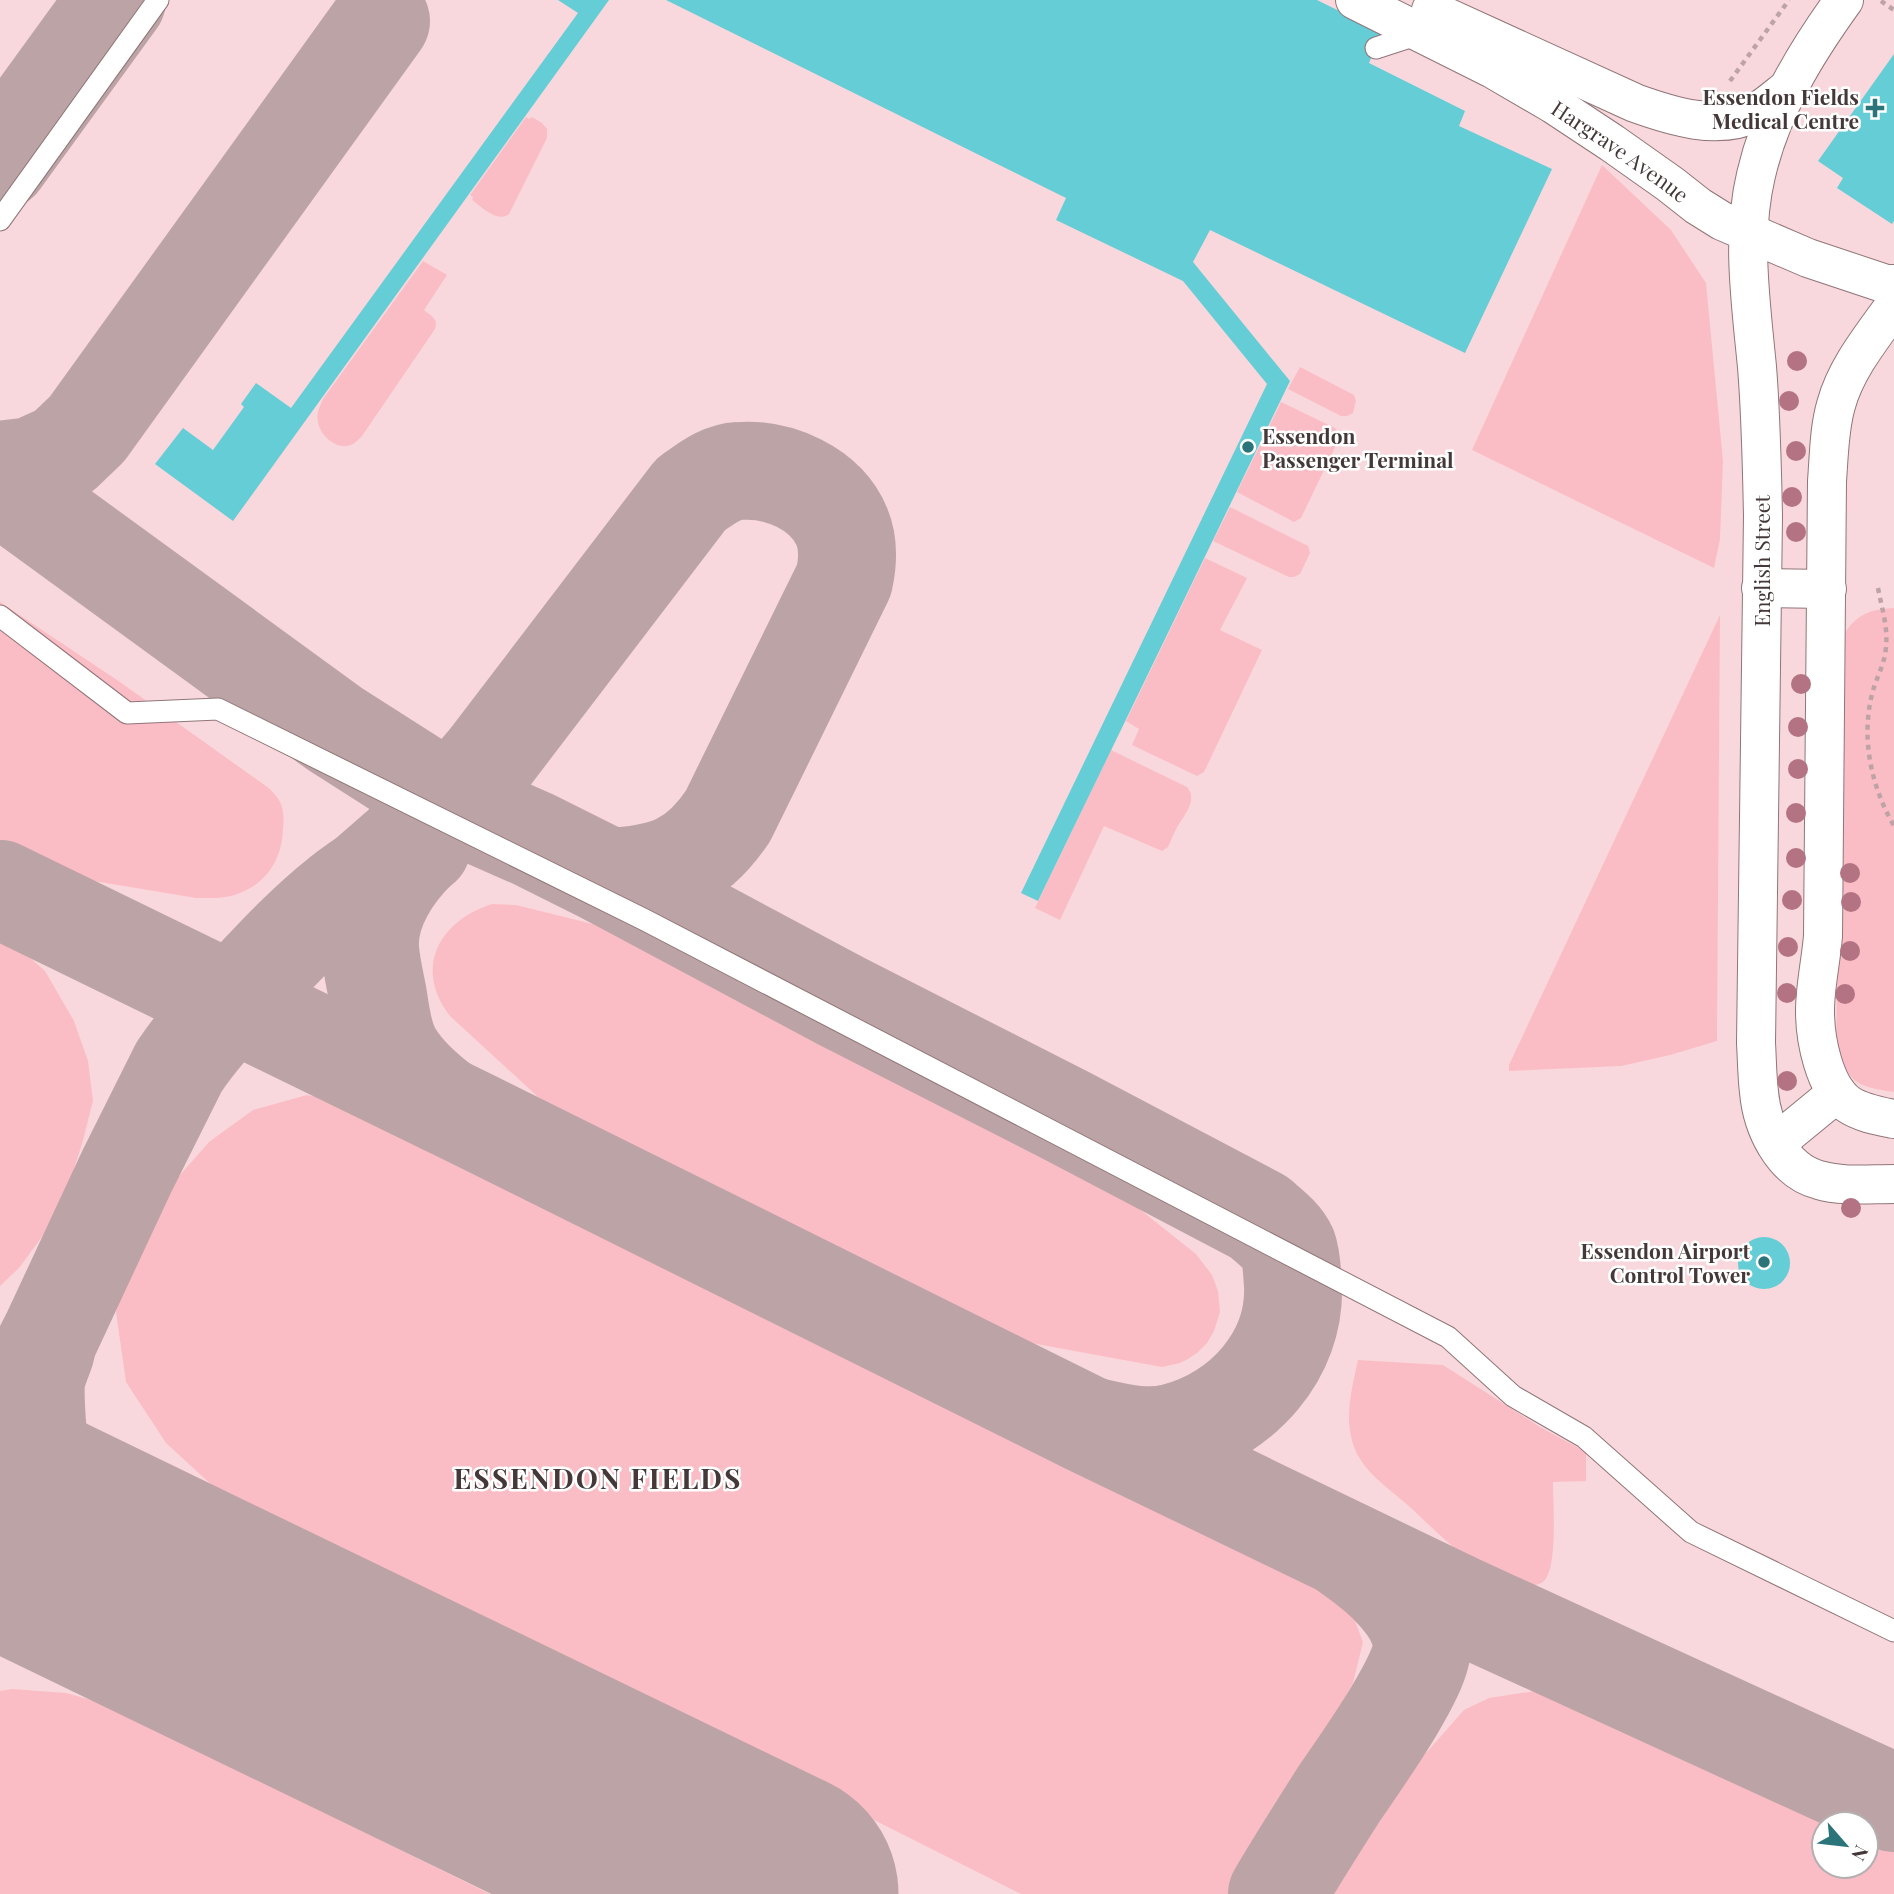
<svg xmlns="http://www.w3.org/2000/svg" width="1894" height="1894" viewBox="0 0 1894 1894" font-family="'Playfair Display',serif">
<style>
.green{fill:#fbbdc5}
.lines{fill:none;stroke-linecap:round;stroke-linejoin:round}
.taxiway{stroke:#bca4a6;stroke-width:98}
.runway{stroke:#bca4a6;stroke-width:247}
.building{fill:#65cdd6}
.lane-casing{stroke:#917578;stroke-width:23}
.street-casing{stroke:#917578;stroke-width:40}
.path{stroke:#bda3a6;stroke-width:4.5;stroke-dasharray:5 5;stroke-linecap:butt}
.lane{stroke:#fff;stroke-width:21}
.street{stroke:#fff;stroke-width:38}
.tree{fill:#b47382}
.poi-dot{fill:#2b747a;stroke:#fff;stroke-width:2.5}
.labels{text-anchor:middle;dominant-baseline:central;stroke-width:5;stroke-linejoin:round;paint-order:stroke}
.poi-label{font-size:21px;font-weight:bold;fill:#443839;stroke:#fff;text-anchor:end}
.street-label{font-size:21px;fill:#443839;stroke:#fff}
.district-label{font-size:28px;font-weight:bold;letter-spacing:2px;fill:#443839;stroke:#fff}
</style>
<rect width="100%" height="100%" fill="#f8d8dc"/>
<g class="green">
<path d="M526 117 529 119 532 117 542 123 547 129V138L509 214C497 223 483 208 472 200L473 197 470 195Z"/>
<polygon points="1602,165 1671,230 1706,283 1723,461 1720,539 1714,568 1472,450"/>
<path d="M423 261 447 275 424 310C431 316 439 319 435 329L362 436C361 437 354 444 353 444 338 452 320 436 318 422 316 414 320 406 323 399Z"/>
<polygon points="1300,367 1354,395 1356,401 1353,413 1347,416 1341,416 1288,389"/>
<polygon points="1281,402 1335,428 1341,435 1301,518 1294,522 1237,492"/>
<polygon points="1230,507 1308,546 1310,553 1300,574 1294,577 1289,577 1213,541"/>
<polygon points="1205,558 1247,578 1220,630 1262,650 1204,772 1197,776 1132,745 1139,729 1126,721"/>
<path d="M0 602 120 682 270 789C273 793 278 797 280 802 284 810 284 820 283 829 282 858 268 882 240 893 226 899 211 898 196 898L82 879 69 874 0 842Z"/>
<path d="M1894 608V1092C1854 1086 1849 1083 1836 1044L1843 636C1855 615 1870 609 1894 608Z"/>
<polygon points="1720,615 1717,1041 1670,1055 1621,1066 1509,1071 1509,1065"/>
<path d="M1111 750 1187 787C1197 799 1187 811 1181 821 1175 829 1172 839 1168 847L1162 851 1104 826 1060 920 1035 908Z"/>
<path d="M492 904 516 905 605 927 938 1102 1113 1188 1196 1254 1212 1275 1218 1291 1220 1312 1214 1331 1207 1343 1197 1353 1188 1359 1180 1363 1162 1367 1014 1340 994 1333 782 1228 550 1108 450 1016C413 968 439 921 492 904Z"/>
<polygon points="0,931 45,971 74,1021 88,1061 93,1101 82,1144 68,1187 47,1230 19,1268 0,1286"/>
<polygon points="307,1095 384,1109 1299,1549 1345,1594 1363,1642 1353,1683 1243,1879 1232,1894 1021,1894 215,1488 166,1443 126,1382 116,1312 125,1261 158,1200 209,1142 253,1110"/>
<path d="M1358 1360 1443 1365 1540 1427 1586 1452V1481L1553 1482C1553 1503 1558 1567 1544 1581 1527 1597 1477 1565 1462 1554 1444 1540 1427 1523 1410 1507 1393 1492 1372 1478 1360 1459 1341 1427 1351 1393 1358 1360Z"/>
<polygon points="12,1689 66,1693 102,1703 490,1894 0,1894 0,1691"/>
<polygon points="1548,1689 1576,1699 1845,1824 1824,1824 1824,1866 1866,1866 1866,1834 1894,1847 1894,1894 1323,1894 1411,1770 1464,1710 1489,1698"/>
</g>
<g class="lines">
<g class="taxiway">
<polyline points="0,161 117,0"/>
<polyline points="0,470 32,466 63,452 87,429 381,21"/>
<path d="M0 485 335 729 451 803 533 839 609 877 841 1001 1067 1116 1259 1217C1269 1226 1282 1235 1288 1248 1292 1259 1292 1274 1293 1285 1296 1356 1242 1414 1175 1432 1148 1440 1118 1432 1091 1426"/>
<path d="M419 848C393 873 368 910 370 948 371 964 375 980 378 996 381 1015 383 1036 393 1053 405 1073 424 1090 442 1104"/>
<path d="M365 878 451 803 488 760 691 494C706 484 720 472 739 471 778 468 826 488 842 527 849 544 848 562 844 580L728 816C696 864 664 874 609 877"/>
<polyline points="0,889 472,1119 1088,1425 1459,1604 1894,1803"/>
<path d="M46 1350C43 1359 38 1370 36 1380 35 1394 36 1409 37 1423 42 1485 60 1534 111 1572"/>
<path d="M0 1433 51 1334 127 1171 179 1067C199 1037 224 1011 248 985 277 954 307 922 340 896 364 876 395 860 422 846"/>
<path d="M0 1561C41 1554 72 1562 111 1572"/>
<path d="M1277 1894C1297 1860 1318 1827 1339 1794 1358 1766 1422 1677 1422 1647 1421 1608 1378 1573 1349 1553"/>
</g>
<polyline class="runway" points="0,1519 775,1894"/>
</g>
<g class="building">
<polygon points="558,0 609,0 233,521 155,464 183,428 213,450 244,407 241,404 256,383 291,408 578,13"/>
<polygon points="666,0 1317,0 1382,32 1369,63 1465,111 1459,126 1552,169 1465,353 1210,230 1193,262 1290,381 1038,901 1021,893 1267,384 1183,281 1056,220 1066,198"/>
<polygon points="1894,54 1894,221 1892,224 1837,188 1843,178 1818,161"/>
<circle cx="1764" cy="1263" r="26"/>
</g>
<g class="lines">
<defs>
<g id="lane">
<polyline points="1376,48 1422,33"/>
<polyline points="0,220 158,0"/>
<polyline points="0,616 127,713 218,709 645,920 1448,1337 1513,1396 1584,1437 1691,1532 1894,1631"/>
</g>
<g id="street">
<path id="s1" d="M1355 0 1493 69 1553 104 1612 143 1670 184 1698 206 1722 221 1808 258 1886 284H1894"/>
<path d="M1844 0C1805 54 1771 110 1756 175 1741 238 1751 304 1757 367 1761 416 1762 466 1763 516L1756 1043C1757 1059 1757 1076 1759 1092 1762 1127 1782 1170 1819 1180 1842 1187 1870 1184 1894 1184"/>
<path d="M1431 10 1635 103C1671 116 1718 131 1755 113 1766 107 1776 98 1786 90"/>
<path d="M1894 306C1872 337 1846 368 1836 405 1829 429 1829 456 1827 481L1823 936C1821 961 1815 986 1815 1011 1815 1039 1824 1087 1848 1104 1861 1113 1879 1116 1894 1119"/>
<polyline points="1761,588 1827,589"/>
<polyline points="1776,1143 1837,1093"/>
</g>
</defs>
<use href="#lane" class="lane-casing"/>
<use href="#street" class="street-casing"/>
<g class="path">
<polyline points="1881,1 1894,10"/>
<polyline points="1730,81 1789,0"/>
<path d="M1878 588C1882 609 1888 627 1886 647 1885 664 1876 678 1872 694 1861 739 1871 786 1894 826"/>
</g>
<use href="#lane" class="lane"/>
<use href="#street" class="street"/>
</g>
<g class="tree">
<circle cx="1797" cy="361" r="10"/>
<circle cx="1789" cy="401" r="10"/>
<circle cx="1796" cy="451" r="10"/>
<circle cx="1792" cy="497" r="10"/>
<circle cx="1796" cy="532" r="10"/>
<circle cx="1801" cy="684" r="10"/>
<circle cx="1798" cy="727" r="10"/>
<circle cx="1798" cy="769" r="10"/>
<circle cx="1796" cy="813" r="10"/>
<circle cx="1796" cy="858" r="10"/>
<circle cx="1850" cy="873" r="10"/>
<circle cx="1792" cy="900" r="10"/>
<circle cx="1851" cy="902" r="10"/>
<circle cx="1788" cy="947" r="10"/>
<circle cx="1850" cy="951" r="10"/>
<circle cx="1787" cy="993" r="10"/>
<circle cx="1845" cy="994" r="10"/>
<circle cx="1787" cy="1081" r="10"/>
<circle cx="1851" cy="1208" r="10"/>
</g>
<g class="poi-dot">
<path d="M1871.5 97.5h7v7h7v7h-7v7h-7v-7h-7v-7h7z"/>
<circle cx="1248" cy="447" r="7"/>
<circle cx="1764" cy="1262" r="7"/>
</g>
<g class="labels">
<g class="poi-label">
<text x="1859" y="96">Essendon Fields<tspan x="1859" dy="24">Medical Centre</tspan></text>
<text x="1262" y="435" text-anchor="start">Essendon<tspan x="1262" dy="24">Passenger Terminal</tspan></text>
<text x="1750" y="1250">Essendon Airport<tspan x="1750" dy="24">Control Tower</tspan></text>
</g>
<g class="street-label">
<text stroke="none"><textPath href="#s1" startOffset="306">Hargrave Avenue</textPath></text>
<text transform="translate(1761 561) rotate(-90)">English Street</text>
</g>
<g class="district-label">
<text x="598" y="1477">ESSENDON FIELDS</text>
</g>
</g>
<g transform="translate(1845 1845) rotate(118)"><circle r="33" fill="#ffffff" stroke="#b4afb0" stroke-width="2"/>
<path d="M0-5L12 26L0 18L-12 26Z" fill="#2b747a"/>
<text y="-10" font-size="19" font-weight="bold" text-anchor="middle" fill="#443839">N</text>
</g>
</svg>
